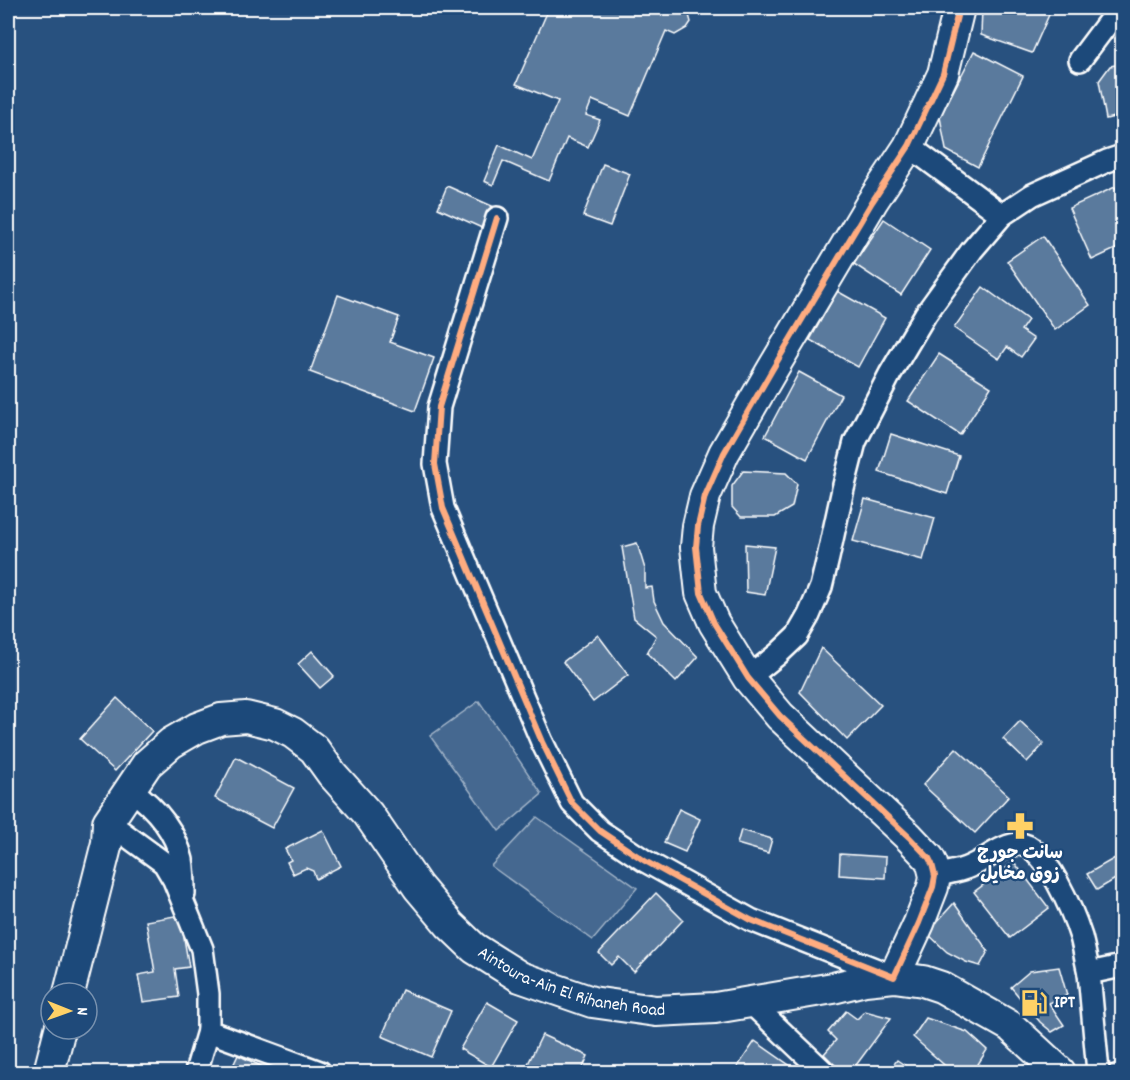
<svg xmlns="http://www.w3.org/2000/svg" width="1130" height="1080" viewBox="0 0 1130 1080" font-family="Dekko,'Playpen Sans Arabic',sans-serif">
<style>
.green{fill:#446890;stroke:#a2b4c8;stroke-width:1.5}
.building{fill:#5a7a9d;stroke:#fff;stroke-width:1.5}
.lines{fill:none;stroke-linecap:round;stroke-linejoin:round}
.street-casing{stroke:#fff;stroke-width:26}
.secondary-casing{stroke:#fff;stroke-width:34}
.street{stroke:#1f4a7a;stroke-width:21}
.secondary{stroke:#1f4a7a;stroke-width:30}
.cycleway-casing{stroke:#1f4a7a;stroke-width:10}
.cycleway{stroke:#ffac80;stroke-width:6}
.labels{text-anchor:middle;dominant-baseline:central;stroke-width:4.5;stroke-linejoin:round;paint-order:stroke}
.poi-label{font-size:18px;font-weight:bold;fill:#fff;stroke:#1f4a7a}
.street-label{font-size:18px;fill:#fff;stroke:#1f4a7a}
</style>
<rect width="100%" height="100%" fill="#28517f"/>
<filter id="ink" filterUnits="userSpaceOnUse"><feTurbulence type="fractalNoise" baseFrequency=".0167" numOctaves="2"/><feDisplacementMap in="SourceGraphic" scale="12" xChannelSelector="R" yChannelSelector="G"/><feConvolveMatrix kernelMatrix="1 2 1 2 8 2 1 2 1" color-interpolation-filters="sRGB"/></filter>
<g filter="url(#ink)">
<g class="green">
<polygon points="479,701 542,794 499,831 430,736"/>
<polygon points="537,817 637,888 593,940 491,866"/>
</g>
<g class="building">
<polygon points="549,8 687,8 691,22 687,28 675,35 666,31 630,116 592,100 586,115 600,120 588,147 567,138 549,181 503,161 493,185 484,181 499,145 532,160 558,101 516,84"/>
<polygon points="982,8 1052,8 1032,53 981,35"/>
<polygon points="974,51 1023,76 978,167 946,150 940,117"/>
<polygon points="1122,64 1122,130 1117,131 1114,117 1106,119 1099,81 1110,66"/>
<polygon points="603,164 630,174 610,226 583,216"/>
<polygon points="447,186 494,207 484,229 438,208"/>
<polygon points="1115,187 1122,204 1122,246 1092,260 1069,208"/>
<polygon points="884,219 930,250 901,295 854,264"/>
<polygon points="1043,236 1090,305 1055,330 1007,261"/>
<polygon points="983,287 1028,320 1021,330 1034,339 1021,357 1007,347 999,359 954,328"/>
<polygon points="837,291 885,318 858,367 810,340"/>
<polygon points="338,295 399,317 390,342 434,358 415,411 310,372"/>
<polygon points="939,354 991,387 960,435 908,401"/>
<polygon points="799,372 841,395 807,459 765,436"/>
<polygon points="891,434 959,456 947,494 879,472"/>
<polygon points="743,471 786,473 797,484 792,507 775,517 741,517 732,507 732,486"/>
<polygon points="865,499 935,518 923,560 853,541"/>
<polygon points="637,543 645,569 645,588 652,587 654,601 664,622 698,657 676,682 647,653 656,636 634,618 622,547"/>
<polygon points="745,544 775,547 765,595 746,592"/>
<polygon points="598,635 628,675 593,702 563,662"/>
<polygon points="821,648 881,705 847,740 800,692"/>
<polygon points="312,651 334,676 320,688 298,664"/>
<polygon points="117,698 152,731 115,771 80,739"/>
<polygon points="1020,721 1044,744 1027,762 1003,739"/>
<polygon points="956,748 1009,796 975,833 923,785"/>
<polygon points="236,757 294,788 272,828 215,798"/>
<polygon points="679,809 700,819 685,852 664,843"/>
<polygon points="323,830 341,866 316,879 313,871 306,868 293,874 287,862 291,860 285,849"/>
<polygon points="741,830 772,839 768,853 737,844"/>
<polygon points="840,854 886,857 885,878 839,875"/>
<polygon points="1122,854 1122,875 1097,890 1087,874"/>
<polygon points="1014,862 1049,908 1010,938 974,892"/>
<polygon points="656,893 683,920 634,972 619,957 611,965 599,953"/>
<polygon points="954,903 988,951 980,966 966,962 947,952 927,933"/>
<polygon points="180,915 189,967 175,969 179,997 143,1002 138,975 155,972 146,921"/>
<polygon points="1059,967 1067,995 1049,1003 1064,1025 1052,1032 1040,1022 1011,987 1030,971"/>
<polygon points="402,990 451,1011 431,1057 382,1036"/>
<polygon points="487,1002 518,1020 491,1067 460,1049"/>
<polygon points="846,1011 857,1019 865,1011 891,1018 851,1072 842,1072 824,1054 836,1040 828,1032"/>
<polygon points="926,1018 967,1032 987,1050 973,1072 952,1072 913,1037"/>
<polygon points="542,1035 588,1056 581,1072 524,1072"/>
<polygon points="755,1041 792,1067 788,1072 734,1072"/>
<polygon points="238,1055 273,1072 230,1072"/>
<polygon points="897,1060 915,1072 888,1072"/>
<polygon points="1122,1060 1122,1072 1109,1072 1107,1067"/>
</g>
<g class="lines">
<defs>
<g id="street">
<polyline points="1080,60 1119,8"/>
<polyline points="909,146 1002,215"/>
<polyline points="497,218 439,407 435,464 443,508 542,742 572,803 600,831 645,861 751,920 890,975"/>
<polyline points="748,678 778,654 797,636 809,615 821,587 828,558 843,489 855,442 890,374 925,315 972,250 1002,215 1032,195 1107,161 1122,156"/>
<path d="M130 789C154 806 175 830 182 860 184 871 184 883 184 894"/>
<polyline points="108,822 164,863 174,880 202,949 208,994 208,1031 320,1072"/>
<path d="M935 876C945 873 956 872 966 868 984 862 1001 844 1020 844 1046 845 1074 915 1081 937 1084 948 1086 961 1089 973"/>
<polyline points="750,1002 824,1072"/>
<polyline points="196,1072 208,1031"/>
<polyline points="1098,1072 1089,973 1122,966"/>
</g>
<g id="secondary">
<polyline points="894,977 919,923 933,887 935,876 932,864 929,858 909,837 780,716 748,678 714,623 701,593 696,547 698,526 705,496 724,453 772,370 872,202 909,146 943,74 959,8"/>
<path id="s1" d="M69 993 107 843 108 822 147 764 171 743 197 728 221 719 246 717 275 724 293 733 314 749 332 774 368 814 418 887 450 925 474 948 520 977 592 1002 656 1011 715 1008 833 988 865 980 894 977 923 981 941 987 1010 1026 1060 1072"/>
<polyline points="49,1072 60,1029"/>
</g>
</defs>
<use href="#street" class="street-casing"/>
<use href="#secondary" class="secondary-casing"/>
<use href="#street" class="street"/>
<use href="#secondary" class="secondary"/>
<defs>
<polyline id="cycleway" points="497,218 439,407 435,464 443,508 542,742 572,803 600,831 645,861 751,920 894,977 919,923 933,887 935,876 932,864 929,858 909,837 780,716 748,678 714,623 701,593 696,547 698,526 705,496 724,453 772,370 872,202 909,146 943,74 959,8"/>
</defs>
<use href="#cycleway" class="cycleway-casing"/>
<use href="#cycleway" class="cycleway"/>
</g>
</g>
<defs>
<symbol id="pharmacy-bare" viewBox="-9 -9 18 18"><path d="M-2-6h4v4h4v4h-4v4h-4v-4h-4v-4h4Z" fill="#ffd166" stroke="#1f4a7a" stroke-width="2.5" paint-order="stroke"/></symbol>
<symbol id="fuel-bare" viewBox="-9 -9 18 18"><path d="M-5.5-6h7V0h2V4h1.3V-2.5L3-4.5l.8-.8L6-3V5H2.5V1h-1V6h-7ZM-4.2-4.7v3.2H.2V-4.7Z" fill="#ffd166" stroke="#1f4a7a" stroke-width="2.5" paint-order="stroke"/></symbol>
</defs>
<g fill-rule="evenodd">
<use href="#pharmacy-bare" x="1001" y="807" width="38" height="38"/>
<use href="#fuel-bare" x="1015" y="984" width="38" height="38"/>
</g>
<g class="labels">
<g class="poi-label">
<text x="1020" y="854">سانت جورج<tspan x="1020" dy="21">زوق مخايل</tspan></text>
<text x="1054" y="1003" text-anchor="start">IPT</text>
</g>
<g class="street-label">
<text stroke="none"><textPath href="#s1" startOffset="796">Aintoura-Ain El Rihaneh Road</textPath></text>
</g>
</g>
<rect width="1130" height="1080" fill="none" stroke="#1f4a7a" stroke-width="30"/>
<rect x="15" y="15" width="1100" height="1050" fill="none" stroke="#fff" stroke-width="2" filter="url(#ink)"/>
<g transform="translate(69 1011) rotate(91)"><circle r="28" fill="#1f4a7a" stroke="#7992af" stroke-width="1.5"/>
<path d="M0-4.5L10 22L0 15L-10 22Z" fill="#ffd166"/>
<text y="-9" font-size="16" font-weight="bold" text-anchor="middle" fill="#ffffff">N</text>
</g>
</svg>
